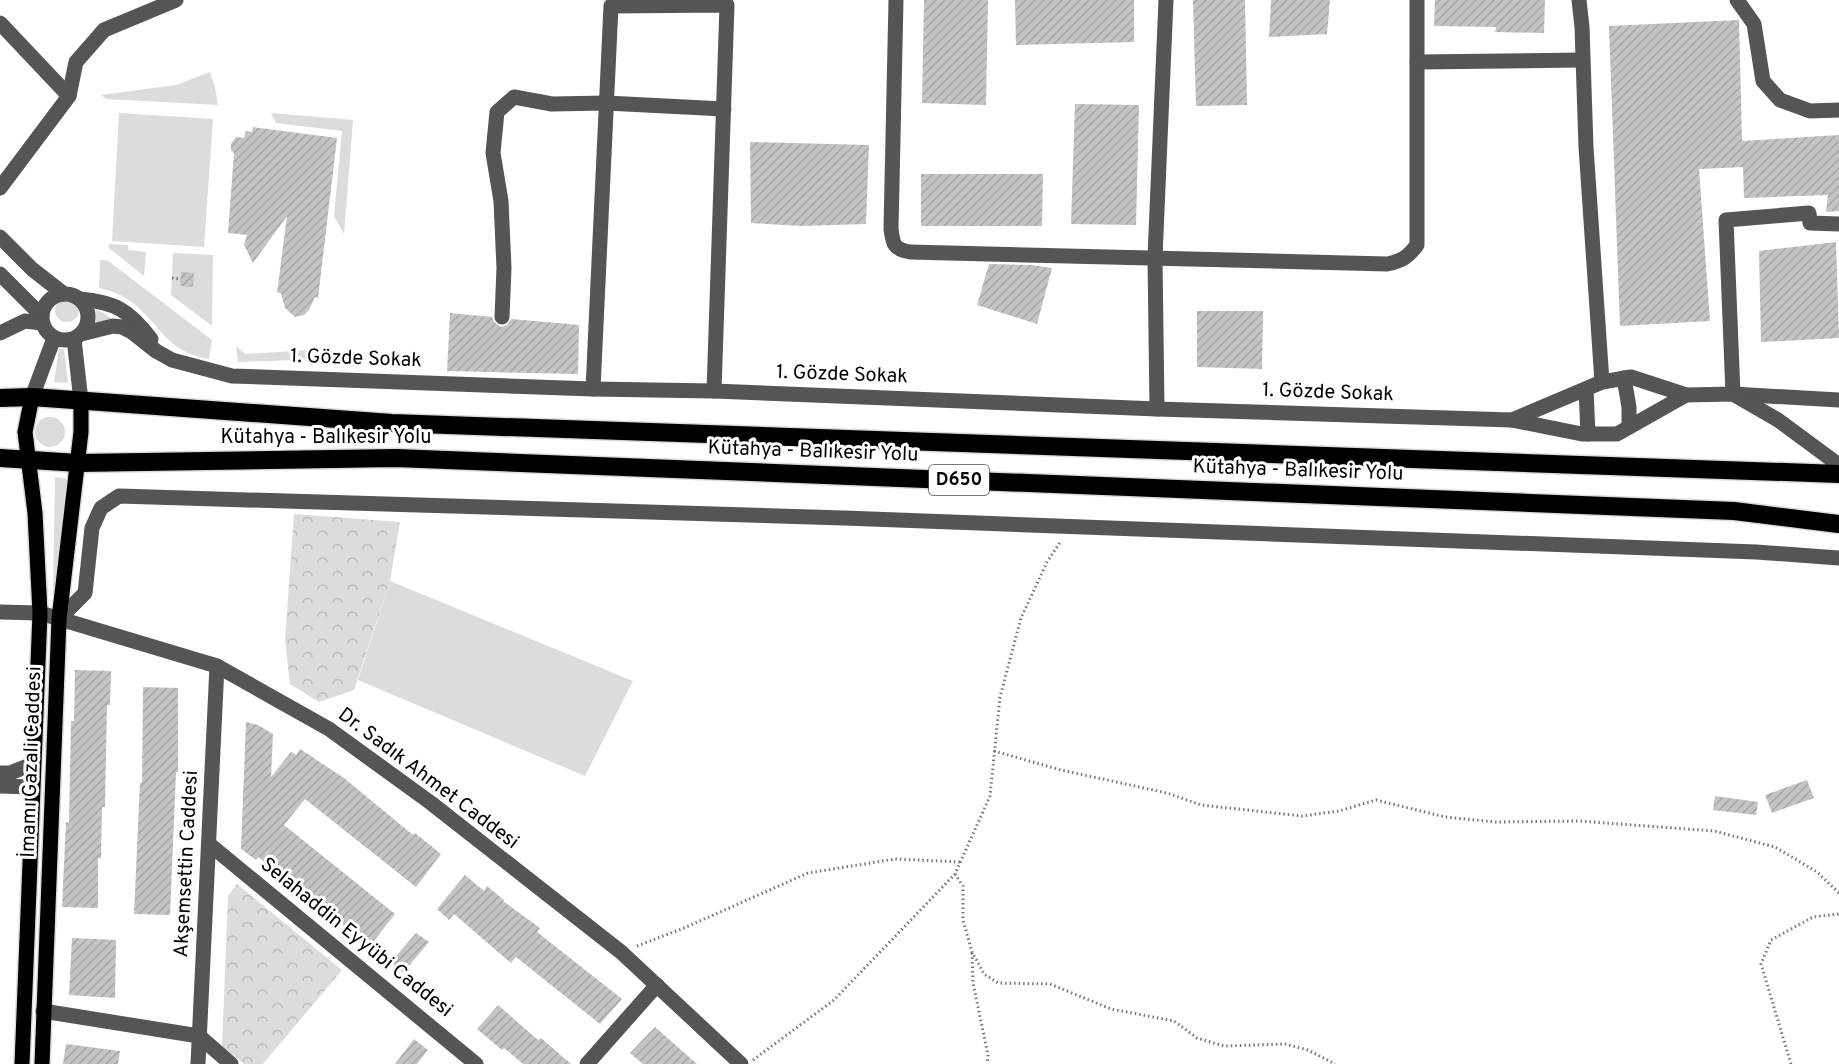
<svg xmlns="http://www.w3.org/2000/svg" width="1839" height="1064" viewBox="0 0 1839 1064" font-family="Overpass,sans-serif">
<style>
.green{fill:#dcdcdc}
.park{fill:url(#park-crowns)}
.building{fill:url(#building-hatch)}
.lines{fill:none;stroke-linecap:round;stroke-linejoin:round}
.major-casing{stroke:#dbdbdb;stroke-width:18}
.highway-casing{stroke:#dbdbdb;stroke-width:21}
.path{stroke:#777;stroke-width:3;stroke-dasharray:1.5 3;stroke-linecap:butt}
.minor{stroke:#555;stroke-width:15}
.major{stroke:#000;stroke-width:15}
.highway{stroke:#000;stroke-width:18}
.labels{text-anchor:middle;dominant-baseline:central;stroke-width:6;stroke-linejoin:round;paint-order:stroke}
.shield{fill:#fff;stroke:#4c4c4c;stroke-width:1.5}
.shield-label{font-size:18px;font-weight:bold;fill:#000}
.street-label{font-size:20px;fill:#000;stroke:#fff}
</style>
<defs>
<pattern id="park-crowns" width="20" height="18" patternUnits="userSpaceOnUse" patternTransform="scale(1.5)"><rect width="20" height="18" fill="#dcdcdc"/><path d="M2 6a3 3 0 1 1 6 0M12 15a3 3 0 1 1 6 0" fill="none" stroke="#bbb"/></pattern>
<pattern id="building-hatch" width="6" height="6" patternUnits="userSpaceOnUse" patternTransform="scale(1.5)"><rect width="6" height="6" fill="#c4c4c4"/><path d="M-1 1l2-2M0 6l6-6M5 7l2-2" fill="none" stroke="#a7a7a7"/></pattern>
</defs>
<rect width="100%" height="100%" fill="#fff"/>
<g class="green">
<polygon points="210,72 215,87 218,105 106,99 101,95 176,85"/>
<polygon points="119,113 213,119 204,247 112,241"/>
<polygon points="271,113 353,120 344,234 334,216 342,131 276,123"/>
<polygon points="109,244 128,245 128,250 146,252 144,276 109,248"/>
<polygon points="173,253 213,255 212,326 171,295"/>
<path d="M100 260H107L212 340 209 359C166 352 162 326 134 304 123 295 112 291 99 288Z"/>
<circle cx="67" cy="310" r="12"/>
<polygon points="92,309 104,313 114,321 90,327"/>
<polygon points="236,346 245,354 311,350 316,352 317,359 238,362"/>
<polygon points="59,349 64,349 68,383 54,382"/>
<circle cx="50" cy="432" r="15"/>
<polygon points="55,477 68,479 57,597 53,597"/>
<polygon points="390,581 633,681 585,776 358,680"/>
</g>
<g class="park">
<polygon points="294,514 400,522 390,581 354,690 319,702 290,684 285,640"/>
<polygon points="237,884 342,970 263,1064 244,1064 222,1046 228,896"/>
</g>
<g class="building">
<polygon points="924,0 988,0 986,105 922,103"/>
<polygon points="1015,0 1134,0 1134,42 1016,45"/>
<polygon points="1193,0 1245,0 1247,105 1196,106"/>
<polygon points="1271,0 1330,0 1327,34 1269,37"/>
<polygon points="1435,0 1545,0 1544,33 1495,32 1496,27 1434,26"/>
<polygon points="1739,20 1742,141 1839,135 1839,211 1826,212 1828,195 1744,198 1743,167 1699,169 1710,321 1620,326 1609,26"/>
<polygon points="1075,104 1139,105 1136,225 1071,224"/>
<polygon points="253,127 337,138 318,298 315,297 309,310 304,315 295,317 285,308 281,293 277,293 287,216 253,263 244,245 247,235 228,233 234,153 231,150 231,144 236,137 244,138 246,131 252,132"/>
<polygon points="750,142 869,145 866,224 801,226 751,223"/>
<polygon points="921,174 1043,174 1042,226 921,226"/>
<polygon points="1836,242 1839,338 1761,342 1759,251"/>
<polygon points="989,264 1031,265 1052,268 1037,324 977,305"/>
<polygon points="181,272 194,273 193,287 180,286"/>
<polygon points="1197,311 1263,311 1262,369 1197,367"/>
<polygon points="450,313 492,317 494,322 501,327 507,325 511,319 579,325 578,374 447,371"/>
<polygon points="75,670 111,671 110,705 107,705 105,807 102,807 101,858 98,858 98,908 62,907 66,822 69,823 71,721 74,721"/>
<polygon points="143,687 178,688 178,772 176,772 170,915 134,914 140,783 142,783"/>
<polygon points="246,722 258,725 273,734 271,777 291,752 296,755 300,749 344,778 413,835 415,833 441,854 416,887 305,799 284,825 395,914 370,946 258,857 256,860 241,849"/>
<polygon points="1807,780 1814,798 1772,813 1765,795"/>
<polygon points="1715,796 1758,802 1756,815 1713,810"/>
<polygon points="465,875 484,891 487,886 504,900 503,901 540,928 537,932 622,999 600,1024 516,957 511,963 454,914 449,920 437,909"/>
<polygon points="416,933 429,942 403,973 391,962"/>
<polygon points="72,938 116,940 115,998 69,995"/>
<polygon points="498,1005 538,1040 541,1038 571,1064 523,1064 504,1048 502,1050 477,1029"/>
<polygon points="655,1027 697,1064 643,1064 630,1053"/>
<polygon points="414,1039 428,1050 417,1064 395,1064"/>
<polygon points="66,1044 120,1051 118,1064 63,1064"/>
</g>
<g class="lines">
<defs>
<g id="major">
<polyline points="22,1064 40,613 35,513 25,432 32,397"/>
<polyline points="42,1064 59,619 81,432 81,401"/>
</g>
<g id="highway">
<polyline points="0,398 32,397 392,423 1839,474"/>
<polyline points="0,458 78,463 396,458 1734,511 1839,524"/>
</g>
</defs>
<use href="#major" class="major-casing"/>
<use href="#highway" class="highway-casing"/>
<g class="path">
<polyline points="172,278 181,279"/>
<polyline points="994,751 1061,770 1167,793 1201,805 1302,816 1339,811 1376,800 1445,817 1496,822 1579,821 1714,831 1775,847 1817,872 1839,893"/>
<polyline points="955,874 963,886 963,920 972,952 984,974 998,983 1050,984 1111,1009 1174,1021 1197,1038 1224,1046 1285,1044 1308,1050 1335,1064"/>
<polyline points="637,946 684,928 808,873 895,859 961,862"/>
<polyline points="972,953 973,983 988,1055 987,1064"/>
<polyline points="753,1060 834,1000 955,874 990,796 1000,697 1021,618 1047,562 1061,541"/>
<polyline points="1791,1064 1761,964 1771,940 1813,917 1839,914"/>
</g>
<g class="minor">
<path d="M896 0 891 229C893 245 894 249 910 252L1387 264C1402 261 1408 257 1417 245V0"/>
<polyline points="1579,0 1582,27 1586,147 1602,382"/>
<polyline points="1737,0 1754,24 1763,81 1780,100 1810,111 1839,110"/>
<polyline points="0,23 69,96"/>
<polyline points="1417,62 1582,60"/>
<polyline points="0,188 69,96 76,62 104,30 176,0"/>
<polyline points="1839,224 1810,223 1809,213 1726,220 1733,394 1839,400"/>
<polyline points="0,237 32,269 64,294"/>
<polyline points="0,274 42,316"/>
<circle cx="65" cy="317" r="23"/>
<path d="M79 299C115 302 129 310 151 339"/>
<polyline points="502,317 504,268 501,201 493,153 497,112 514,97 552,104 606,103 724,109"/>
<polyline points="0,333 25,321 42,323"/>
<polyline points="81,334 113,326 122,327 132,332 156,351 172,360 232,376 593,389 714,391 1157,409 1512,420 1582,434 1617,434 1686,395"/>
<polyline points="74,339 81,401"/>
<polyline points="1624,378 1629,407 1629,427"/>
<polyline points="593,389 611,6 727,5 714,391"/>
<polyline points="1586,389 1588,434"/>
<polyline points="32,397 54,338"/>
<polyline points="1157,409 1155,257 1166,0"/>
<polyline points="1512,420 1602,382 1631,377 1686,395 1733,394 1778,420 1839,465"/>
<polyline points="0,612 40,613 217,666 329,729 431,803 621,952 741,1064"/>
<polyline points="59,619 85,593 92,528 101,508 119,496 844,518 1756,552 1839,558"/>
<polyline points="0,773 10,773 33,764"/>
<polyline points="0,786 32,787"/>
<polyline points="209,844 476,1064"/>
<polyline points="43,1011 199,1036 231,1064"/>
<polyline points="198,1064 217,666"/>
<polyline points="587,1064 657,985"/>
</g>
<use href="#major" class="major"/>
<use href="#highway" class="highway"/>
</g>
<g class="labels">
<rect class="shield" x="929" y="465" width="60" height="30" rx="4.5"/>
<g class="shield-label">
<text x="959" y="480">D650</text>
</g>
<g class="street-label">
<text transform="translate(356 359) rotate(2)">1. Gözde Sokak</text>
<text transform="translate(842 375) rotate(2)">1. Gözde Sokak</text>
<text transform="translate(1328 393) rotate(2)">1. Gözde Sokak</text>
<text x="326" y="438">Kütahya - Balıkesir Yolu</text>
<text transform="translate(813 452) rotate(2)">Kütahya - Balıkesir Yolu</text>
<text transform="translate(1298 471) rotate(2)">Kütahya - Balıkesir Yolu</text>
<text transform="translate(32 762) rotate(-88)">İmamı Gazali Caddesi</text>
<text transform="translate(428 779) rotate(37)">Dr. Sadık Ahmet Caddesi</text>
<text transform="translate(187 864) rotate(-87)">Akşemsettin Caddesi</text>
<text transform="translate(356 938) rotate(39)">Selahaddin Eyyübi Caddesi</text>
</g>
</g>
</svg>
